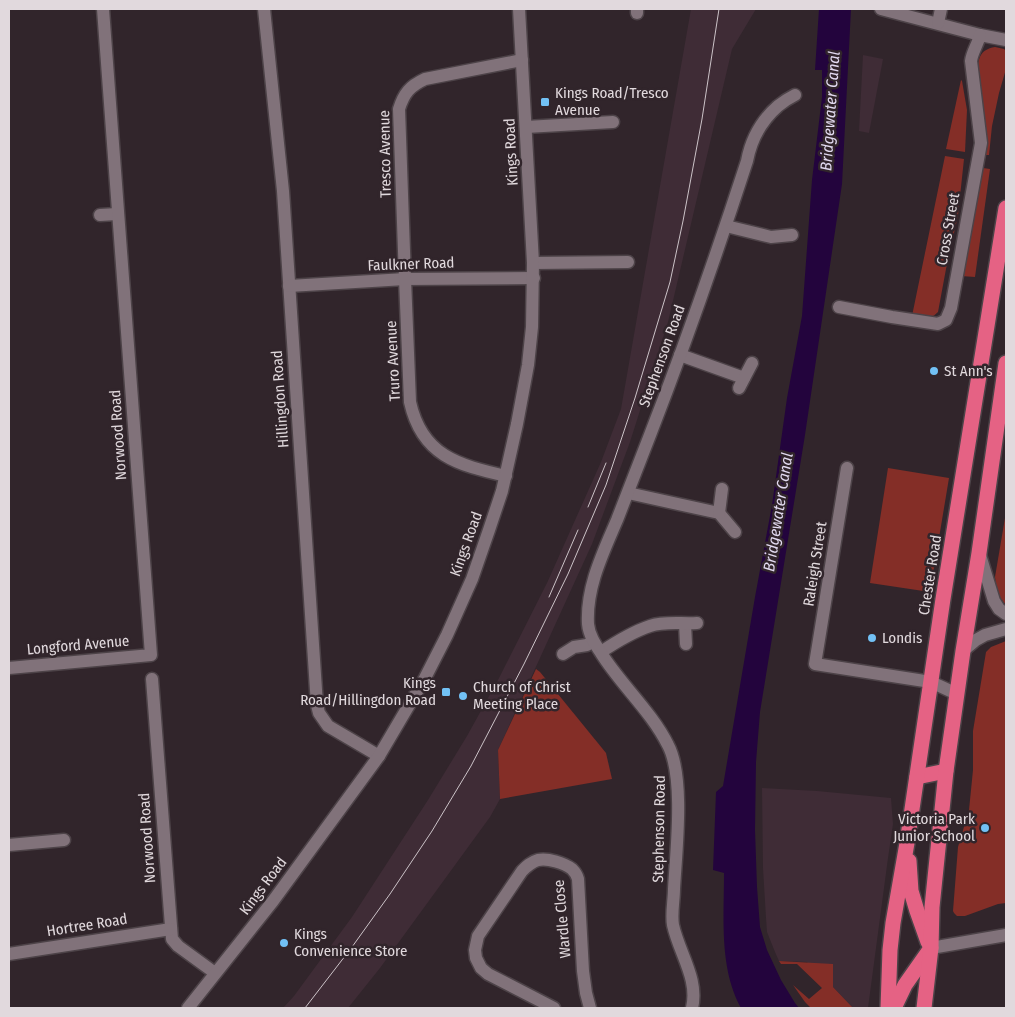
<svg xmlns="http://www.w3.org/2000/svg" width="1015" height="1017" viewBox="0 0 1015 1017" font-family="'Fira Sans Condensed',sans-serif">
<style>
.built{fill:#3f2c36}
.green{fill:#842e27}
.water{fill:#23043d}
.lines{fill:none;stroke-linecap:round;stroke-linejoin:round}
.minor-casing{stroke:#4d4348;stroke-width:15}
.highway-casing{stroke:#4d4348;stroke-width:18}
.minor{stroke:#81727a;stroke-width:12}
.highway{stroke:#e56284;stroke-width:15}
.tram{stroke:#ccc3c8;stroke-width:1}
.poi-dot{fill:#72c1f5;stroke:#31252b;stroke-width:2}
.labels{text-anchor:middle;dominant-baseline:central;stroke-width:5;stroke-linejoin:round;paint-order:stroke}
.poi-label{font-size:15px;fill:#e1d9dd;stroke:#31252b;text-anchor:start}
.street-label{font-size:15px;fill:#e1d9dd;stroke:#31252b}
.water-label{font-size:16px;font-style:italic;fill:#e2daf0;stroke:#31252b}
</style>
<rect width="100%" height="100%" fill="#31252b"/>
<g class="built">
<polygon points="691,9 756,9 732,49 668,322 630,442 592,544 498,750 500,799 490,817 380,968 348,1008 283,1008 294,996 352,917 428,800 467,736 498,680 547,583 601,462 621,409"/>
<polygon points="863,55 883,59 869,133 859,131"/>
<polygon points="762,788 817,791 891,798 893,824 888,858 868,1008 853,1008 833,987 807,962 779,961 775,952 767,932 766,918 763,868"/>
</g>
<g class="green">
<path d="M995 47 1004 49 1006 51V69L999 93 992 126 989 155H983L977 72C979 58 979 50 995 47Z"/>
<polygon points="961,80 962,81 967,110 965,152 946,149"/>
<path d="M945 156 964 159 958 215 946 269 938 312C929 321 924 318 912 316Z"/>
<polygon points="983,168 990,169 975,277 961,276 980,170"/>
<polygon points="888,468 949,478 930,592 870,583"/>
<polygon points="1006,512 1006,605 997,594 995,577"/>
<polygon points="1006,641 1006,903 998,904 965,916 957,916 954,913 953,911 958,847 969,810 973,770 973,731 986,652 991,647"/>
<polygon points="536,669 540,672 606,753 612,779 500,799 498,750"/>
<polygon points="779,961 833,964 833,987 853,1008 811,1008 805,1002 793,985 809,999 822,988 797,964 781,964"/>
</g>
<path class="water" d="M819 9H851L842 184 805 435 760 712 756 762 755 830 757 887 760 927 767 950 781 980 795 1003 799 1008H741C719 968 724 918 724 873L713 870 716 792 723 786 755 597 772 505 787 398 802 316 812 180 822 97V70H815Z"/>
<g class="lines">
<defs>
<g id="minor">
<polyline points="264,9 283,191 317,705 319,713 328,726 379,756"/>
<polyline points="881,9 980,35 1006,40"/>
<polyline points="637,13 637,9"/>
<polyline points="938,23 941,9"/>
<polyline points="526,127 613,122"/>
<polyline points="100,215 117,214"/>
<polyline points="726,226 771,237 792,235"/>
<polyline points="533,263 628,262"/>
<polyline points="289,286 405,279 534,278"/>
<path d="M839 307 892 317 938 324 946 320 951 308 981 143 971 61C972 52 978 44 980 35"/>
<polyline points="680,355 744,378"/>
<polyline points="739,388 752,363"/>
<polyline points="847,468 815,664 931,682 957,694"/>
<path d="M506 476C458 465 422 456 410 402L405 279 399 109C404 93 410 86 425 79L522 60"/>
<polyline points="628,493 719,513 735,532"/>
<polyline points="719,513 722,489"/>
<polyline points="980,555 994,601 999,609 1006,614"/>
<polyline points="685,624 686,644"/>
<polyline points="963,651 976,640 985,635 1006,629"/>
<path d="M601 652C616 642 632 632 650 626 664 621 682 624 697 623"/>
<polyline points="563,654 574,647 587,645 593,641"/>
<polyline points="9,668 151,655 103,9"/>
<polyline points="152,679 172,939 178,946 215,973"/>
<polyline points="9,845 64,840"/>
<polyline points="931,948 1006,935"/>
<polyline points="9,954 171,929"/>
<polyline points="188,1008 273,901 379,756 425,678 447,635 472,579 489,530 502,491 517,424 528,365 532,327 533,263 519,9"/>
<path d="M554 1008 488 974 481 968 476 958 475 950 478 936 522 871C527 866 531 862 538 860 548 858 564 863 572 869 575 872 577 875 578 879L583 971 586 993 590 1008"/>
<path d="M692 1008C699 979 679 953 673 925 671 914 674 900 674 889 676 852 685 777 668 745 651 711 621 685 601 653 595 644 589 635 588 624 586 587 603 553 617 520 628 492 639 464 650 435 685 345 717 253 747 161 751 140 762 120 778 106 783 102 789 98 795 95"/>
</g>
<g id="highway">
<polyline points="917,777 946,771"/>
<polyline points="909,861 911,891 917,911 928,942"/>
<polyline points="888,1008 890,950 893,923 907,843 943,599 1006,208"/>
<polyline points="894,1008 905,985 931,948"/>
<polyline points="924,1008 931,948 932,907 946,771 963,651 979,553 1006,363"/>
</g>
</defs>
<use href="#minor" class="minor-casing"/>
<use href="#highway" class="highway-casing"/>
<use href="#minor" class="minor"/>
<use href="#highway" class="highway"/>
<g class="tram">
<polyline points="588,507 606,463"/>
<polyline points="549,597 578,530"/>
<polyline points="305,1008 352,947 390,894 432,831 471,766 524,664 568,574 606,485 635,398 670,282 683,221 702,119 719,9"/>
</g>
</g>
<g class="poi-dot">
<rect x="540" y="97" width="10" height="10" rx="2.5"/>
<circle cx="934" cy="371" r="5"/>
<circle cx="872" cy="638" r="5"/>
<rect x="441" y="687" width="10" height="10" rx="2.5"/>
<circle cx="463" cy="696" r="5"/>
<circle cx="985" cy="828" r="5"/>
<circle cx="284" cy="943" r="5"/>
</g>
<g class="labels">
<g class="poi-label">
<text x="555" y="93">Kings Road/Tresco<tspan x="555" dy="17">Avenue</tspan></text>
<text x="944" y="371">St Ann's</text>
<text x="882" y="638">Londis</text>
<text x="436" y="683" text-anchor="end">Kings<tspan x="436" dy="17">Road/Hillingdon Road</tspan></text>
<text x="473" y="687">Church of Christ<tspan x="473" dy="17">Meeting Place</tspan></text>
<text x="975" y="819" text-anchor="end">Victoria Park<tspan x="975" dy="17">Junior School</tspan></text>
<text x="294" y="934">Kings<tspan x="294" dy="17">Convenience Store</tspan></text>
</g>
<g class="street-label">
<text transform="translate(511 152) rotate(-93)">Kings Road</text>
<text transform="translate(385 154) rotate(-91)">Tresco Avenue</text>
<text transform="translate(948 229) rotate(-80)">Cross Street</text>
<text transform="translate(411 264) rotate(-2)">Faulkner Road</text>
<text transform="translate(662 356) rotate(-70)">Stephenson Road</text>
<text transform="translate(393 361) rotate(-93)">Truro Avenue</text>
<text transform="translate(280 399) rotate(-94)">Hillingdon Road</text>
<text transform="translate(118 435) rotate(-94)">Norwood Road</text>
<text transform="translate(466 544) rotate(-70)">Kings Road</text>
<text transform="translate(815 564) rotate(-81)">Raleigh Street</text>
<text transform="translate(930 575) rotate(-81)">Chester Road</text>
<text transform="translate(78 645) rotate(-5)">Longford Avenue</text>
<text transform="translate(659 829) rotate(-89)">Stephenson Road</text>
<text transform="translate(147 838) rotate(-94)">Norwood Road</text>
<text transform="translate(263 886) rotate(-53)">Kings Road</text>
<text transform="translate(562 919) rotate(-95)">Wardle Close</text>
<text transform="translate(87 925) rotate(-9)">Hortree Road</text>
</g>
<g class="water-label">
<text transform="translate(830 111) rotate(-86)">Bridgewater Canal</text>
<text transform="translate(778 512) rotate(-81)">Bridgewater Canal</text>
</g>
</g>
<rect width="1015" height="1017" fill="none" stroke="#e1d9dd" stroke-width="20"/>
</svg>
